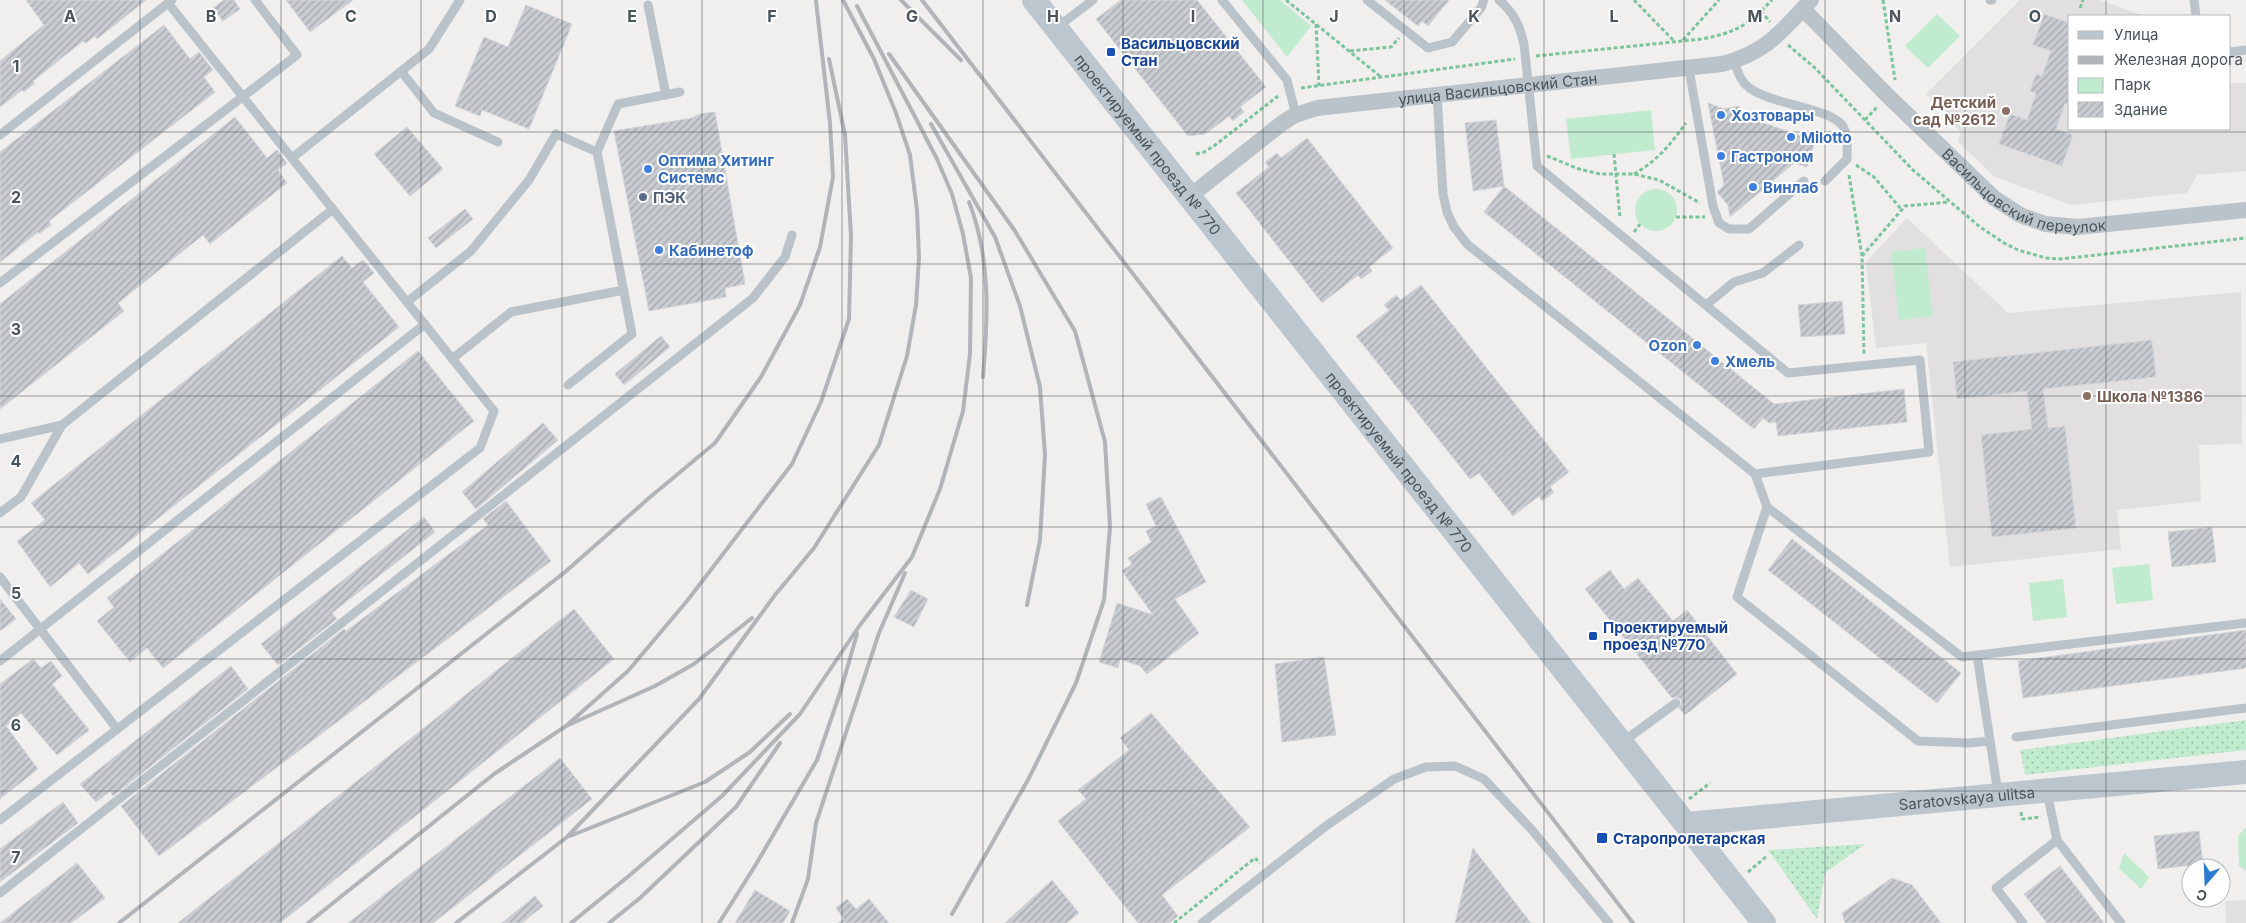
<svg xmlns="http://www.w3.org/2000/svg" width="2246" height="923" viewBox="0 0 2246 923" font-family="Inter,sans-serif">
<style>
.education{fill:#e2dfe0}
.grass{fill:url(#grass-dots)}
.park{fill:#c0ebce}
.building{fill:url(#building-hatch);stroke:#d3d5d9}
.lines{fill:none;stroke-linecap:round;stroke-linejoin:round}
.path{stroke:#7bc59c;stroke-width:3;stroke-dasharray:4 2.5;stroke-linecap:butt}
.lane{stroke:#bbc3ca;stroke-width:9}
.street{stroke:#bbc3ca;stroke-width:16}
.secondary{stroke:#bbc6ce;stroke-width:24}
.rail{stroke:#b1b4b8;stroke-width:4}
.grid{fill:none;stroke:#48535a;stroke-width:1;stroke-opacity:0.55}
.transit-dot{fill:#1a4fb4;stroke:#fff;stroke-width:2}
.education-dot{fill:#8d6e63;stroke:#fff;stroke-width:2}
.shop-dot{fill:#3f7fe0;stroke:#fff;stroke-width:2}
.service-dot{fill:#5c6f8a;stroke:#fff;stroke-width:2}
.labels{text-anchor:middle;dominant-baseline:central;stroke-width:4;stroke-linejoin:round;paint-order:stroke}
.transit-label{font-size:15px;font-weight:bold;fill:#164399;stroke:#fff;text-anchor:start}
.street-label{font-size:15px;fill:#48535a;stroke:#fff}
.education-label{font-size:15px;font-weight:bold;fill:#785e54;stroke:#fff;text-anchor:end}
.shop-label{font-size:15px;font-weight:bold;fill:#366cbe;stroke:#fff;text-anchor:start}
.service-label{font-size:15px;font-weight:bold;fill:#4e5e75;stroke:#fff;text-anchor:start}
.grid-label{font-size:16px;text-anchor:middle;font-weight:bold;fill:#48535a;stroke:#fff;stroke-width:4;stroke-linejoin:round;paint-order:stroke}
</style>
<defs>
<pattern id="grass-dots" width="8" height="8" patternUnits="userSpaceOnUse" patternTransform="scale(1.25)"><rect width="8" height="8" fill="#c0ebce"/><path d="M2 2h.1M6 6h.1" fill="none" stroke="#9ec1aa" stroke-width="1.8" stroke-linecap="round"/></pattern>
<pattern id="building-hatch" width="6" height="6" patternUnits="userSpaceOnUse" patternTransform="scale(1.25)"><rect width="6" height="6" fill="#c9ccd0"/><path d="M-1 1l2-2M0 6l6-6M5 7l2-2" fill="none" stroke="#a5a8ac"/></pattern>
</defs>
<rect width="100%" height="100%" fill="#f1eeee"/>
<g class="education">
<polygon points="2020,0 2099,0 2145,16 2070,16 2070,129 2230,129 2230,83 2246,83 2246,171 2197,175 2187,193 2072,205 1995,177 1958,142 1961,133 1926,94"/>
<polygon points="1907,218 2008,313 2241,292 2242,444 2199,445 2201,501 2117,510 2121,549 1950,567 1926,343 1876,348 1866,262"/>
<polygon points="2246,900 2246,923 2226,923 2225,901"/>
</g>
<g class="grass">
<polygon points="2246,720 2246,750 2025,775 2020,750"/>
<polygon points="1865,844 1825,873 1817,919 1768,850"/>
</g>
<g class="park">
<polygon points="1242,0 1280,0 1311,26 1287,57"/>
<polygon points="1937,14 1960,36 1928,68 1905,46"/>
<polygon points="1651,110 1655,150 1571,159 1566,119"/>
<circle cx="1656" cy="210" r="21"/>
<polygon points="1925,248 1933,316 1899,320 1891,252"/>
<polygon points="2149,564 2153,600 2116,604 2112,568"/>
<polygon points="2063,579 2067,617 2033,621 2029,583"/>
<polygon points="2246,827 2246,871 2239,866 2238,836"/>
<polygon points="2124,853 2149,877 2141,889 2119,868"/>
</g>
<g class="building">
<polygon points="26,0 146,0 97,39 95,36 86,43 83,41 33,81 35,83 24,92 22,90 0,107 0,61 44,25"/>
<polygon points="224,0 234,0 240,9 223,21 213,8"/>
<polygon points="286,0 353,0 310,32"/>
<polygon points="1121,0 1197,0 1266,87 1240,107 1244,112 1233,121 1229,116 1205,134 1188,136 1096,19"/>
<polygon points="1385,0 1449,0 1428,26 1422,21 1418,26"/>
<polygon points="526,5 572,24 529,129 482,110 480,116 455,106 484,37 508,47"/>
<polygon points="2044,14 2070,23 2070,105 2065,103 2056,129 2073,135 2062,166 1999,144 2010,114 2027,120 2036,93 2030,91 2036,74 2042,76 2051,51 2033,45"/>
<polygon points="164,25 190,59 199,52 213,70 204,77 215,92 49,221 51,225 39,234 38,232 0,262 0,152"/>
<polygon points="1708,103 1724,109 1739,106 1741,115 1815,141 1807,167 1794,163 1730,217 1728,205 1717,192 1724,185"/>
<polygon points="715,112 745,284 725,288 726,297 649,311 614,131 692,118 699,114"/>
<polygon points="235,117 267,158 277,150 287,163 278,170 287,183 210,244 203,235 118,303 124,311 0,409 0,304"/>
<polygon points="1496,120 1504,186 1774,404 1904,389 1907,422 1778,436 1776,422 1769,423 1763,418 1754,429 1484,212 1504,186 1473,191 1465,123"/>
<polygon points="407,127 443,169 410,196 374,154"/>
<polygon points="1307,138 1393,248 1369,267 1372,271 1361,279 1358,275 1322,303 1236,193 1269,167 1265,162 1277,153 1281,158"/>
<polygon points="465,209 473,219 436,248 428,238"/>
<polygon points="342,256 352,268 363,260 374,273 363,282 399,327 88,574 79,563 50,587 17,541 45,520 31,503"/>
<polygon points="1421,285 1569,472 1550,487 1554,492 1542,501 1539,496 1513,516 1479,473 1470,479 1356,336 1389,310 1384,305 1396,295 1401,300"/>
<polygon points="1842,301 1845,334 1801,337 1798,305"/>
<polygon points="661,336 670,347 624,385 615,374"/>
<polygon points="2152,340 2156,377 2043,389 2048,428 2065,426 2076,528 1992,537 1981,435 2032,429 2027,391 1957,399 1953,362"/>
<polygon points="418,351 474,421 163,668 147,648 130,662 97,621 114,607 107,598"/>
<polygon points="543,423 558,440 476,509 462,492"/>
<polygon points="1161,497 1206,582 1175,599 1199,633 1147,674 1140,666 1120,659 1118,668 1099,662 1117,603 1153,615 1122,571 1132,564 1128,558 1151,542 1146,531 1156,526 1146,504"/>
<polygon points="506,501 551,561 159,856 121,806 344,629 346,631 488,525 483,519"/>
<polygon points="424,517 435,532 332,613 337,619 278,665 261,644"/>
<polygon points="2212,527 2216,562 2172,567 2168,532"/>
<polygon points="1792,539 1961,673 1937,703 1768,570"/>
<polygon points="1610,570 1624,589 1638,578 1673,621 1687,610 1737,674 1685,715 1679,708 1682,703 1681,699 1676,697 1672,698 1585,589"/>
<polygon points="911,590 928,599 914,627 894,617"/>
<polygon points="0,599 16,619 0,631"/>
<polygon points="574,609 614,659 280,923 178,923"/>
<polygon points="2246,630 2246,668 2023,698 2018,661"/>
<polygon points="1324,657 1336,735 1282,742 1275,664"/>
<polygon points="33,659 41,668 51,661 62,676 52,684 89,730 57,755 21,713 6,726 38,769 0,799 0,684"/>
<polygon points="231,666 248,689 113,796 110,791 96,802 80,784"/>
<polygon points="1151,713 1250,827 1162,895 1178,916 1169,923 1138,923 1058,821 1086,799 1078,790 1129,750 1120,738"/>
<polygon points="560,758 592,799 433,923 348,923"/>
<polygon points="63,802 78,823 0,882 0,849"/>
<polygon points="2199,831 2203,864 2158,869 2154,836"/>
<polygon points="1473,848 1531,923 1455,923"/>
<polygon points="77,863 105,898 71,923 0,923"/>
<polygon points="2060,866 2104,923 2047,923 2024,894"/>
<polygon points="1892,878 1912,885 1941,923 1845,923 1842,913"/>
<polygon points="1052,880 1079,913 1067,923 1005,923"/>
<polygon points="755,890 790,911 783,923 735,923"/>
<polygon points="535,896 543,906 522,923 502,923"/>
<polygon points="847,899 856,909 869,899 889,923 838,923 844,919 836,908"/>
</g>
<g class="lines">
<g class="path">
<polyline points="1286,0 1381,77"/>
<polyline points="1634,0 1675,42"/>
<polyline points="1883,0 1895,80"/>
<polyline points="2080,8 2083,0"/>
<polyline points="1761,11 1770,22"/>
<polyline points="1316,24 1319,86"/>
<polyline points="1683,40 1719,0"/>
<polyline points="1788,45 1815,68 1913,170 1980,227 2004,243 2018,250 2046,258 2061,259 2246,238"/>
<polyline points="1350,51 1391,47 1399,38"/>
<path d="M1536 56 1702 39C1737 32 1747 26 1772 0"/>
<polyline points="1301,88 1515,59"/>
<polyline points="1865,120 1878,106"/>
<polyline points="1196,154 1204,152 1214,146 1278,96"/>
<polyline points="1614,154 1620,218"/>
<polyline points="1547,156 1579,169 1600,174 1634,174 1659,180 1700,203"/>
<polyline points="1856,165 1874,177 1901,209"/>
<path d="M1634 174C1657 161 1671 144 1686 123"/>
<polyline points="1849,175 1862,256 1864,355"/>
<polyline points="1676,217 1705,217"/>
<polyline points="1634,232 1640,224"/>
<polyline points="1862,256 1905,206 1949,202"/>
<polyline points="1689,799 1710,783"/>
<polyline points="2021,812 2022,819 2041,817"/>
<polyline points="1748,872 1767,856"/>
<polyline points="1174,923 1255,858 1260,863"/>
</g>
<g class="lane">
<polyline points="1222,0 1287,80 1296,115"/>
<polyline points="1367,0 1428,48 1452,42 1481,8 1484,0"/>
<path d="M1499 0C1514 13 1519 24 1524 44L1537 166 1788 373 1920 360 1929 452 1755 474"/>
<polyline points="1990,0 1992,0"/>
<polyline points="2194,0 2196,16"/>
<polyline points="648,5 666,95"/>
<polyline points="1056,28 1093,0"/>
<polyline points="2230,52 2246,50"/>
<path d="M1734 61C1737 69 1739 79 1746 85 1767 105 1826 106 1842 125 1849 134 1847 149 1847 159L1825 181"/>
<polyline points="1689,69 1713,206 1719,223 1729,229 1749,229 1804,181"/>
<polyline points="401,71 434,113 498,142"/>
<polyline points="1437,95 1443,194 1447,212 1454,227 1467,244 1755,474 1767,507 1962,657 2246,623"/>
<polyline points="0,135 172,0"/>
<polyline points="292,158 429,49 460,0"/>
<polyline points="0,283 297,55 255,0"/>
<polyline points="407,302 471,251 529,180 556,134 597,152"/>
<polyline points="1706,305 1734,282 1763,273 1799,245"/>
<polyline points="452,359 511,312 624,290"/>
<polyline points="568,385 632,334 597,152 618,104 680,92"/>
<polyline points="0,439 62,425"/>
<polyline points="1767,507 1737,597 1918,741 1969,743 1990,741"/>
<polyline points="0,513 21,497 62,425 333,209"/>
<polyline points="0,577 117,729"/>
<polyline points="1977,655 1998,793"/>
<polyline points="0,661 425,324"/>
<polyline points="2016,737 2246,708"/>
<polyline points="1621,743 1676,703"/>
<polyline points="2047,792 2057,840 2121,923"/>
<polyline points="0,820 480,448 494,411 168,3"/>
<polyline points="0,893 753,298 785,257 792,235"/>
<polyline points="1202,923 1326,826 1394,779 1426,767 1455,766 1484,779 1532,830 1609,923"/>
<polyline points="2023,923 1996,888 2057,840"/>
</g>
<g class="street">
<path id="s1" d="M1803 9 1888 96 1994 198 2020 215 2045 224 2078 227 2246 210"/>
<path id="s2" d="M1189 197 1281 124 1293 116 1317 108 1722 64C1766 53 1781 32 1811 0"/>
</g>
<g class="secondary">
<path id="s3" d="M1034 0 1764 923"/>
<path id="s4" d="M1687 824 2246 772"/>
</g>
<g class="rail">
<polyline points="901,0 961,60"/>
<polyline points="922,0 1633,923"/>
<polyline points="889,54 1015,231 1075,331 1105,442 1110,527 1104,600 1076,683 1029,778 952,914"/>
<polyline points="931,124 995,237 1020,306 1040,387 1045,455 1040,540 1027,605"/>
<path d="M969 202C991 258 988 318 983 377"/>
<polyline points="566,726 628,671 687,601 792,464 821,402 849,319 851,236 845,135 829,59"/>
<polyline points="570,836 705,782 750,752 790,714"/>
<polyline points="119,923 565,572 649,498 715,443 761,377 800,305 820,247 833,177 830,123 816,1"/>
<polyline points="308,923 494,774 566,726 655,686 694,664 752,618"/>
<polyline points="456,923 567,837 699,699 775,595 814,548 879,445 907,356 916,305 919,258 917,210 910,155 896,113 874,59 843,0"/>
<polyline points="571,923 630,875 722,796 800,714 860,625 912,557 940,489 963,411 970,354 971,278 963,234 952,194 937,159 857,6"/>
<polyline points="609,923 640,898 736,807 780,743"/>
<polyline points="719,923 755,866 817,760 840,693 857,634"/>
<polyline points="792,923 808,879 816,823 879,633 905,573"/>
</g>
</g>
<path class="grid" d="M140 0V923M281 0V923M421 0V923M562 0V923M702 0V923M842 0V923M983 0V923M1123 0V923M1263 0V923M1404 0V923M1544 0V923M1684 0V923M1825 0V923M1965 0V923M2106 0V16M2106 129V923M0 132H2246M0 264H2246M0 396H2246M0 527H2246M0 659H2246M0 791H2246"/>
<g class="transit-dot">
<rect x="1106" y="47" width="10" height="10" rx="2.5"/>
<rect x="1588" y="631" width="10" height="10" rx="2.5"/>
<rect x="1596" y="832" width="12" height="12" rx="2.5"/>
</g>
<g class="education-dot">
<circle cx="2006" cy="111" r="5"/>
<circle cx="2087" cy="396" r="5"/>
</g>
<g class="shop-dot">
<circle cx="1721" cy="115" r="5"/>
<circle cx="1791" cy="137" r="5"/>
<circle cx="1721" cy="156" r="5"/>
<circle cx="648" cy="169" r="5"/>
<circle cx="1753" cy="187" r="5"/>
<circle cx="659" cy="250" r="5"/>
<circle cx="1697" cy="345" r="5"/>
<circle cx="1715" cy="361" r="5"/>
</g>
<circle class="service-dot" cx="643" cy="197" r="5"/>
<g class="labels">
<g class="transit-label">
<text x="1121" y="43">Васильцовский<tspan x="1121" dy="17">Стан</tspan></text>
<text x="1603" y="627">Проектируемый<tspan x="1603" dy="17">проезд №770</tspan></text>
<text x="1613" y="838">Старопролетарская</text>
</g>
<g class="street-label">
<text stroke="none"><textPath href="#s2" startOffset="339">улица Васильцовский Стан</textPath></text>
<text stroke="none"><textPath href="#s3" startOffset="184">проектируемый проезд № 770</textPath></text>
<text stroke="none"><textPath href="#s1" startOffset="294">Васильцовский переулок</textPath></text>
<text stroke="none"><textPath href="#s3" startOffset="589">проектируемый проезд № 770</textPath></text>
<text stroke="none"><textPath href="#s4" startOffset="281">Saratovskaya ulitsa</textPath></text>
</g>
<g class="education-label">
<text x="1996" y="102">Детский<tspan x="1996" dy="17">сад №2612</tspan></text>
<text x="2097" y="396" text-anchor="start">Школа №1386</text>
</g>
<g class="shop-label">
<text x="1731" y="115">Хозтовары</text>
<text x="1801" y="137">Milotto</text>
<text x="1731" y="156">Гастроном</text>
<text x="658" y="160">Оптима Хитинг<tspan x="658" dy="17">Системс</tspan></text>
<text x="1763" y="187">Винлаб</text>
<text x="669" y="250">Кабинетоф</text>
<text x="1687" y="345" text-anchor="end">Ozon</text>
<text x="1725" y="361">Хмель</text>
</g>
<g class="service-label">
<text x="653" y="197">ПЭК</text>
</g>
</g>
<g class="grid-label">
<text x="70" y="22">A</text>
<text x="211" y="22">B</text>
<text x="351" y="22">C</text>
<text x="491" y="22">D</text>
<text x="632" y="22">E</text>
<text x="772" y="22">F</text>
<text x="912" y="22">G</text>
<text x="1053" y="22">H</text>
<text x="1193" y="22">I</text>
<text x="1334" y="22">J</text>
<text x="1474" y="22">K</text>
<text x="1614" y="22">L</text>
<text x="1755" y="22">M</text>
<text x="1895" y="22">N</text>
<text x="2035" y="22">O</text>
<text x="16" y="72">1</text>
<text x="16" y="203">2</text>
<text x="16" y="335">3</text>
<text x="16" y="467">4</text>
<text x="16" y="599">5</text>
<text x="16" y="731">6</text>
<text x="16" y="863">7</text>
</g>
<rect x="2068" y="15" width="162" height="115" fill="#ffffff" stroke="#b6babd"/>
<rect x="2078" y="31" width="25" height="8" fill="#bbc6ce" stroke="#b6babd"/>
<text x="2114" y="40" font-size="15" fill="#48535a">Улица</text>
<rect x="2078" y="56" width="25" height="8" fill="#b1b4b8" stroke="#b6babd"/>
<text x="2114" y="65" font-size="15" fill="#48535a">Железная дорога</text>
<rect x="2078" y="78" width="25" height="15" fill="#c0ebce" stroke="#b6babd"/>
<text x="2114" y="90" font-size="15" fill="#48535a">Парк</text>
<rect x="2078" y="102" width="25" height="15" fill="url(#building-hatch)" stroke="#b6babd"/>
<text x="2114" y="115" font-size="15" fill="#48535a">Здание</text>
<g transform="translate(2206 883) rotate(199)"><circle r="24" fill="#ffffff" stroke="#b6babd"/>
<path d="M0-4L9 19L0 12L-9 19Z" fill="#297cd0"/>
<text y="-8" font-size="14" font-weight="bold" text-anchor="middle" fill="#48535a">С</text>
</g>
</svg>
